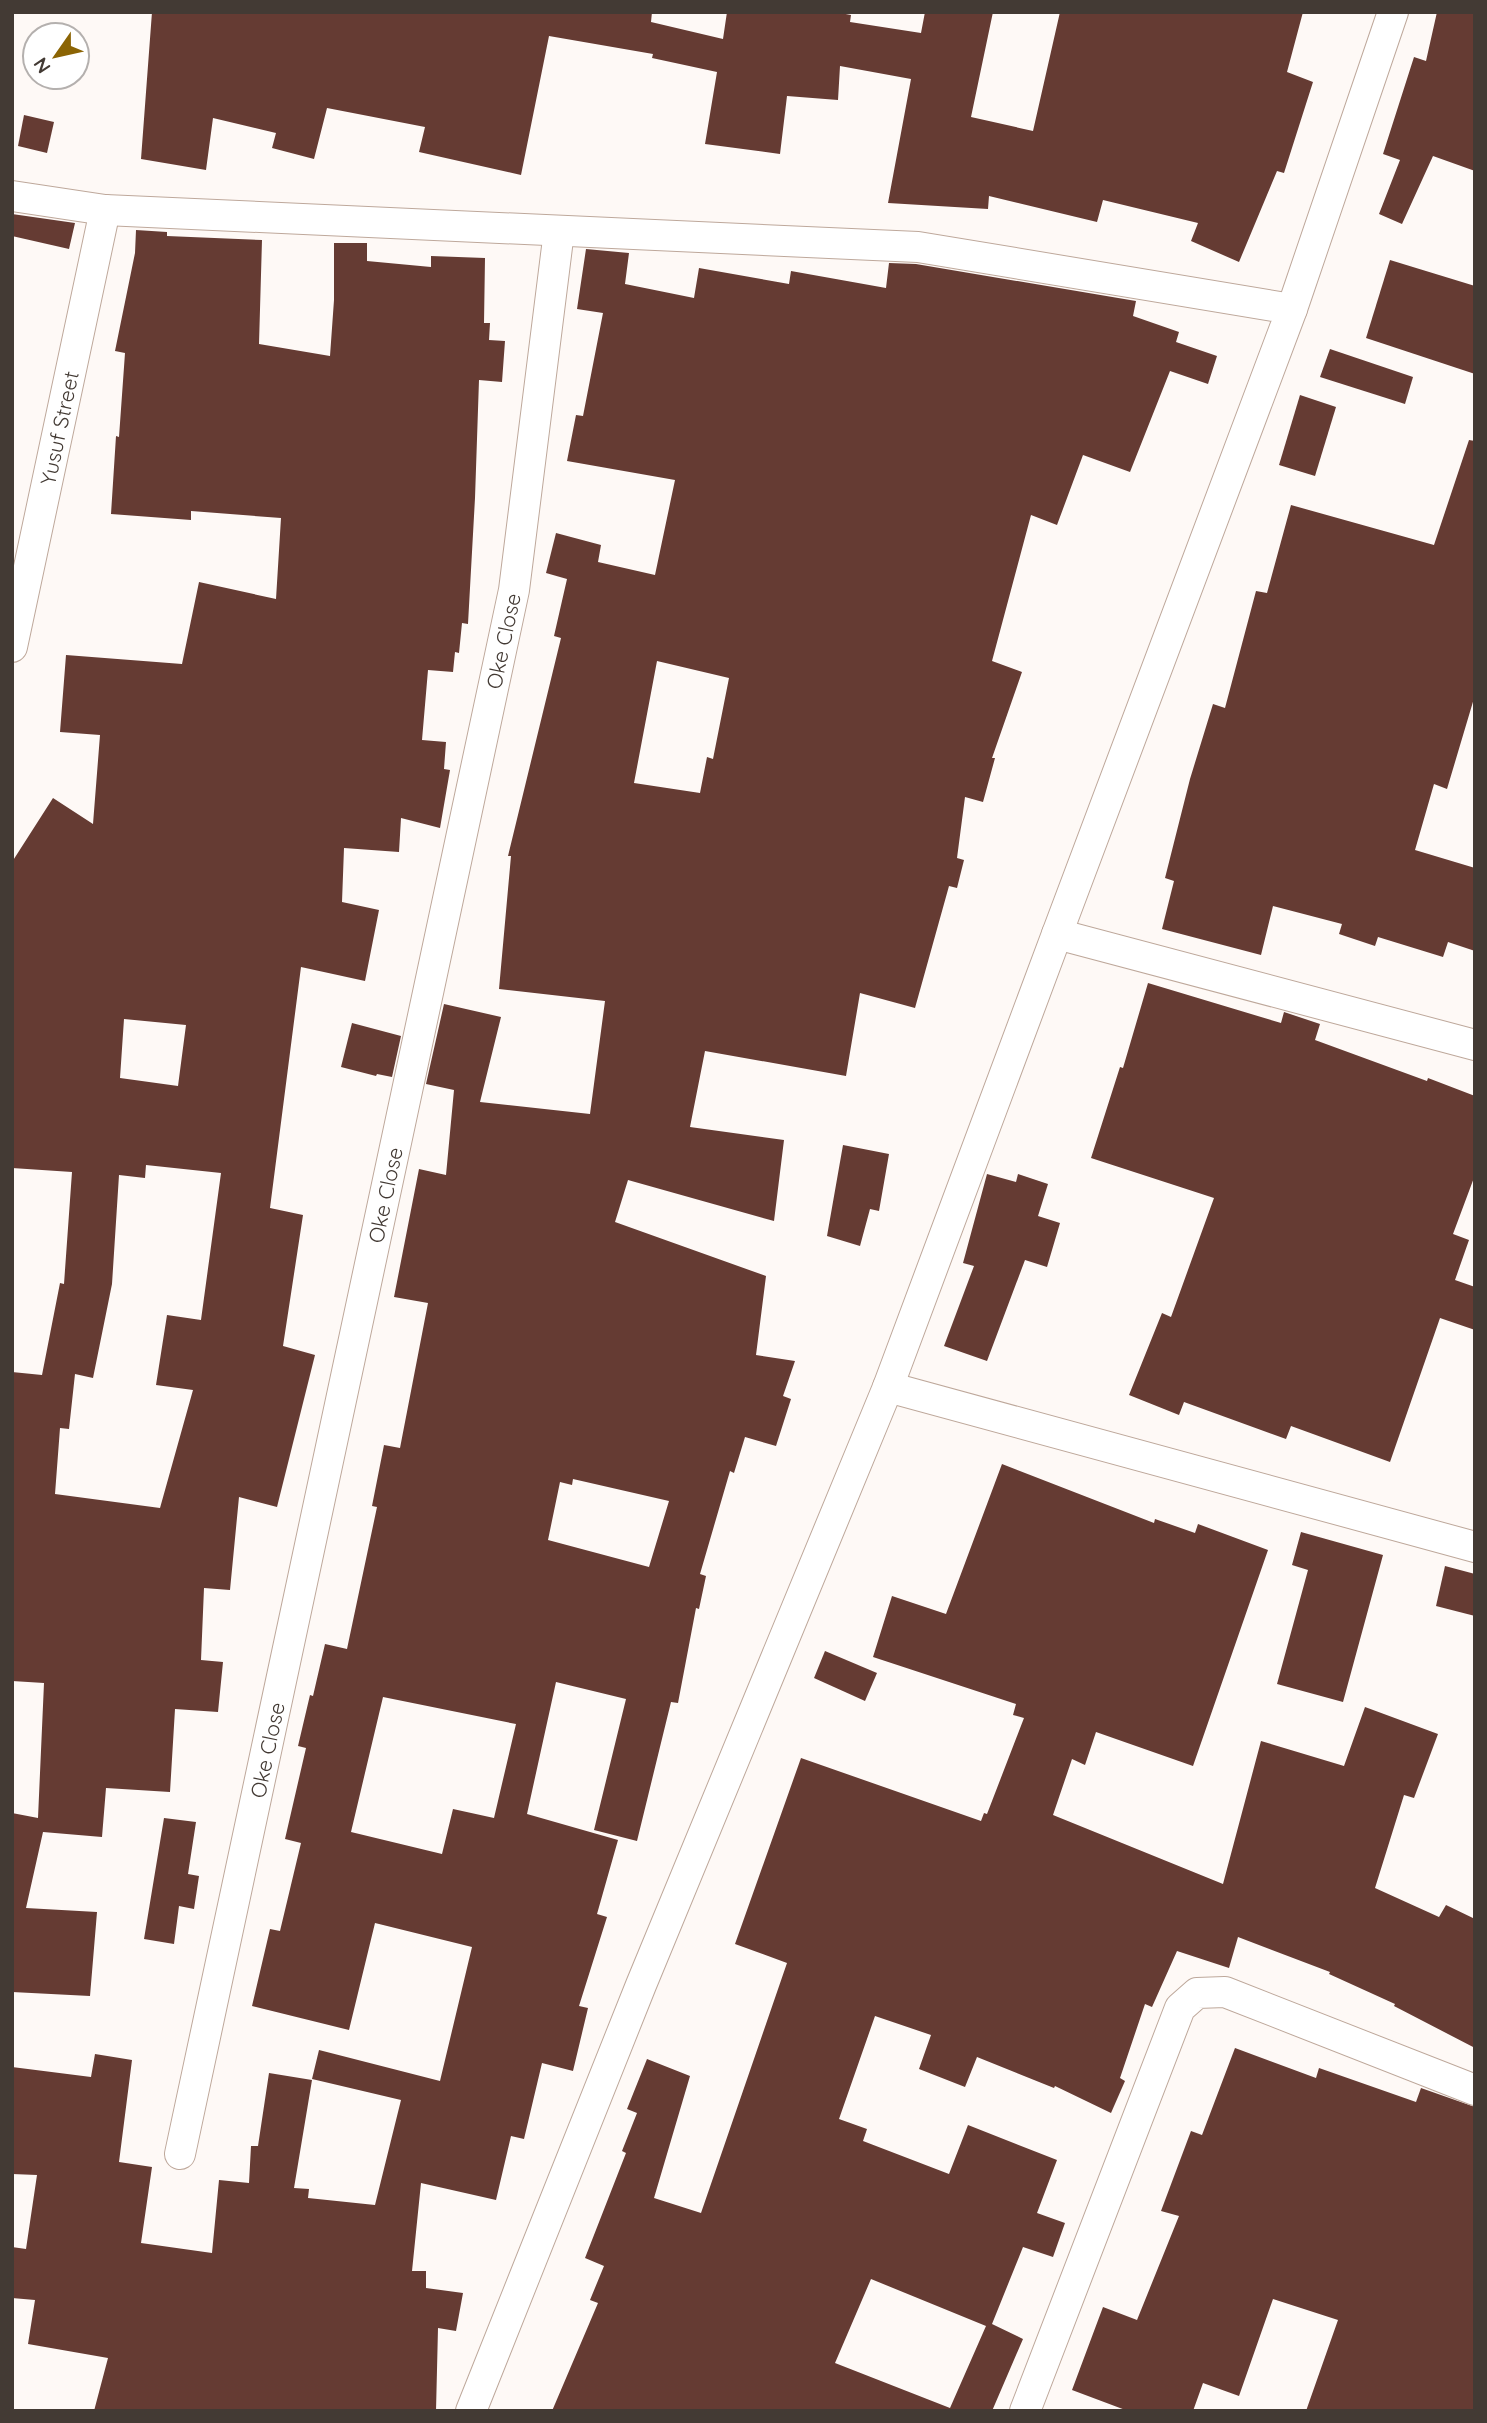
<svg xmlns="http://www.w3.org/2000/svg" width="1487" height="2423" viewBox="0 0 1487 2423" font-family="Quicksand,sans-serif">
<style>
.building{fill:#653b33;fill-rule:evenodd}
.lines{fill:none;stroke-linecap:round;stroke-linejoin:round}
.street-casing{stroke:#bea89b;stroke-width:32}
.street{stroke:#fff;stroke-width:30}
.labels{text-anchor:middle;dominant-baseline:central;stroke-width:7;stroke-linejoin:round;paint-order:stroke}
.street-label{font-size:21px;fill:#433a34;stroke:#fff}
</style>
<rect width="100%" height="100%" fill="#fef9f6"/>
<g class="building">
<polygon points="152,12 652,12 651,22 723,39 727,12 835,12 851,15 850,22 921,33 925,12 993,12 971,117 1033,131 1060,12 1303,12 1287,72 1313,82 1284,173 1277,171 1239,262 1191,241 1198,223 1103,200 1097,222 989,196 988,209 888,203 911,79 840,66 838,100 787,96 780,154 705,144 717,72 652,58 653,54 549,36 521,175 419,152 425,127 327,108 314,159 272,148 276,133 213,118 206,170 141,159"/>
<polygon points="1437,12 1475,12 1475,171 1433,156 1402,224 1379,214 1400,160 1383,154 1414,57 1426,61"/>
<polygon points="24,115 54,122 47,153 18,146"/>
<polygon points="12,214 75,223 69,249 12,236"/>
<path d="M136 230 167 232V236L262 240 259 344 330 356 334 300V243H367V261L431 267V256L485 258 484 323H490L489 340 505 341 502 382 479 380 475 498 468 624 462 623 459 653 455 652 453 672 428 670 422 740 446 742 444 769 450 770 440 828 401 818 399 852 344 848 342 902 379 910 365 981 301 967 270 1208 303 1215 283 1346 315 1355 277 1507 239 1497 230 1590 204 1588 201 1660 223 1662 218 1712 175 1709 170 1792 106 1788 102 1837 43 1832 26 1908 97 1912 90 1996 12 1992V1813L38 1818 44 1683 12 1681V1372L42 1375 60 1283 64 1284 72 1172 12 1168V862L53 798 93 824 100 735 60 732 66 655 182 664 199 582 276 599 281 518 191 511V520L111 514 116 436 119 437 125 353 115 351 135 253ZM124 1019 186 1025 178 1086 120 1078ZM146 1165 221 1173 201 1320 167 1315 156 1385 193 1390 160 1508 55 1494 60 1428 69 1429 75 1374 93 1378 112 1284 119 1175 145 1178Z"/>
<path d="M586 249 629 253 625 284 694 298 699 268 789 284 791 271 886 288 889 263 916 264 1136 301 1133 316 1179 332 1176 342 1217 356 1208 384 1170 371 1130 472 1083 455 1057 525 1031 515 992 661 1022 672 992 758H995L983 802 965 797 957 858 964 860 957 888 949 886 915 1008 860 993 846 1076 705 1051 690 1127 784 1140 774 1221 628 1180 615 1222 766 1276 756 1355 795 1361 783 1396 791 1399 776 1446 745 1437 734 1473 730 1471 700 1574 706 1576 699 1609 696 1608 678 1703 671 1702 637 1841 594 1830 626 1699 556 1682 527 1814 618 1840 597 1914 607 1917 579 2006 588 2008 573 2071 542 2063 524 2139 511 2136 496 2200 421 2183 412 2271H426V2288L463 2293 456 2331 438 2328 436 2411H94L108 2358 28 2344 35 2300 12 2298V2247L26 2249 37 2175 12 2174V2067L91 2077 95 2054 132 2060 119 2162 152 2167 141 2243 212 2253 219 2180 249 2183 251 2146H258L269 2073 312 2080 294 2188 309 2189 308 2198 375 2205 401 2100 312 2079 319 2050 440 2081 472 1947 375 1923 349 2030 252 2006 270 1929 280 1931 301 1843 285 1839 306 1748 298 1746 310 1695 313 1696 325 1644 347 1649 377 1507 372 1506 384 1445 400 1448 428 1303 394 1297 419 1169 446 1175 454 1090 426 1084 444 1004 501 1017 480 1102 590 1114 605 1001 499 989 511 856H508L561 638 554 636 567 579 546 573 556 533 601 545 598 562 655 575 675 480 567 461 576 415 583 416 603 313 577 309ZM657 661 729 678 713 759 707 757 700 793 634 783ZM573 1479 669 1501 649 1567 548 1540 560 1482 572 1485ZM383 1697 516 1724 494 1818 453 1809 442 1854 351 1832Z"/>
<polygon points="1390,260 1475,286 1475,374 1366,338"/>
<polygon points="1330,349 1413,377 1405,404 1320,377"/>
<polygon points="1300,395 1336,407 1315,476 1279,465"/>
<polygon points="1469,440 1475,441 1475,695 1447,789 1434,784 1415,850 1475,868 1475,951 1448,942 1443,957 1378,937 1375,946 1339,934 1342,924 1273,906 1261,955 1162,929 1174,881 1165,878 1190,779 1213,704 1225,708 1256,591 1267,593 1291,505 1434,545"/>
<polygon points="1148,983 1281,1023 1284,1012 1320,1024 1315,1040 1427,1081 1428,1078 1475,1096 1475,1175 1453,1234 1469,1240 1455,1280 1475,1287 1475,1330 1440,1318 1390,1462 1291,1426 1286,1439 1184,1402 1179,1415 1129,1395 1162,1313 1171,1317 1214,1198 1091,1158 1120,1067 1123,1068"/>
<polygon points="352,1023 401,1036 392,1077 377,1074 376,1076 341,1067"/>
<polygon points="843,1145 889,1154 879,1211 870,1209 860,1246 827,1236"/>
<polygon points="987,1174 1016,1182 1018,1174 1048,1184 1038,1216 1060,1223 1047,1267 1025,1260 987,1361 944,1346 974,1266 963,1263"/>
<path d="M1002 1464 1154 1523 1155 1519 1195 1533 1198 1524 1268 1550 1193 1766 1096 1732 1085 1765 1072 1759 1053 1815 1223 1884 1261 1741 1344 1766 1365 1707 1438 1734 1414 1798 1404 1795 1375 1888 1439 1917 1446 1905 1475 1919V2048L1394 2006 1395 2004 1329 1974 1330 1972 1238 1937 1229 1968 1177 1951 1152 2007 1145 2004 1120 2078 1125 2081 1111 2113 1055 2086 1054 2088 977 2057 965 2087 919 2069 931 2035 875 2016 839 2119 867 2129 863 2141 949 2174 968 2125 1057 2160 1037 2213 1065 2223 1053 2257 1023 2247 992 2324 1023 2339 992 2411H552L598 2303 590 2300 604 2266 585 2258 626 2153 622 2151 637 2113 627 2109 647 2059 690 2076 654 2198 701 2213 787 1963 735 1944 801 1758 981 1821 984 1813 987 1814 1024 1718 1013 1715 1016 1704 873 1657 892 1596 946 1614ZM871 2279 986 2326 950 2408 835 2363Z"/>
<polygon points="1301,1532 1383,1555 1343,1702 1277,1684 1308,1570 1292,1565"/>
<polygon points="1445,1566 1475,1574 1475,1616 1436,1606"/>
<polygon points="825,1651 877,1673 865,1701 814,1678"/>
<polygon points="164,1818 196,1822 188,1874 199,1876 194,1909 179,1906 174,1944 144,1939"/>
<polygon points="1235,2048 1316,2078 1319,2068 1416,2102 1421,2088 1475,2107 1475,2411 1306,2411 1338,2320 1273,2299 1239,2396 1203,2383 1193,2411 1128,2411 1072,2390 1103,2307 1137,2320 1179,2216 1161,2211 1191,2131 1202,2135"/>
</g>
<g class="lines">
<defs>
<g id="street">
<polyline points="12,196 105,210 918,247 1292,309"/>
<polyline points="12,647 105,210"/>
<polyline points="1057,934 1475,1045"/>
<polyline points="888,1387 1475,1547"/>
<polyline points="180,2154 514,590 559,231"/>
<polyline points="471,2411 641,1985 888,1387 1057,934 1292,309 1393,12"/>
<polyline points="1025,2411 1180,2008 1197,1993 1225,1992 1475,2090"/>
</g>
</defs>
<use href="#street" class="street-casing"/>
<use href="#street" class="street"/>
</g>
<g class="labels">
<g class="street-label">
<text transform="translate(59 428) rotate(-78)">Yusuf Street</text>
<text transform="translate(503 641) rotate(-78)">Oke Close</text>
<text transform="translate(385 1195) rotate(-78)">Oke Close</text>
<text transform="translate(267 1750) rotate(-78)">Oke Close</text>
</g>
</g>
<rect width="1487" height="2423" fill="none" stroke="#433a34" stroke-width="28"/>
<g transform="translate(56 56) rotate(236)"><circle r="33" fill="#ffffff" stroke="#b4b0ae" stroke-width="2"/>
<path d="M0-5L12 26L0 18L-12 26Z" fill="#8b6404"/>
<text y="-10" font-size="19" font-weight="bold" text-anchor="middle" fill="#433a34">N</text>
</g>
</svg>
